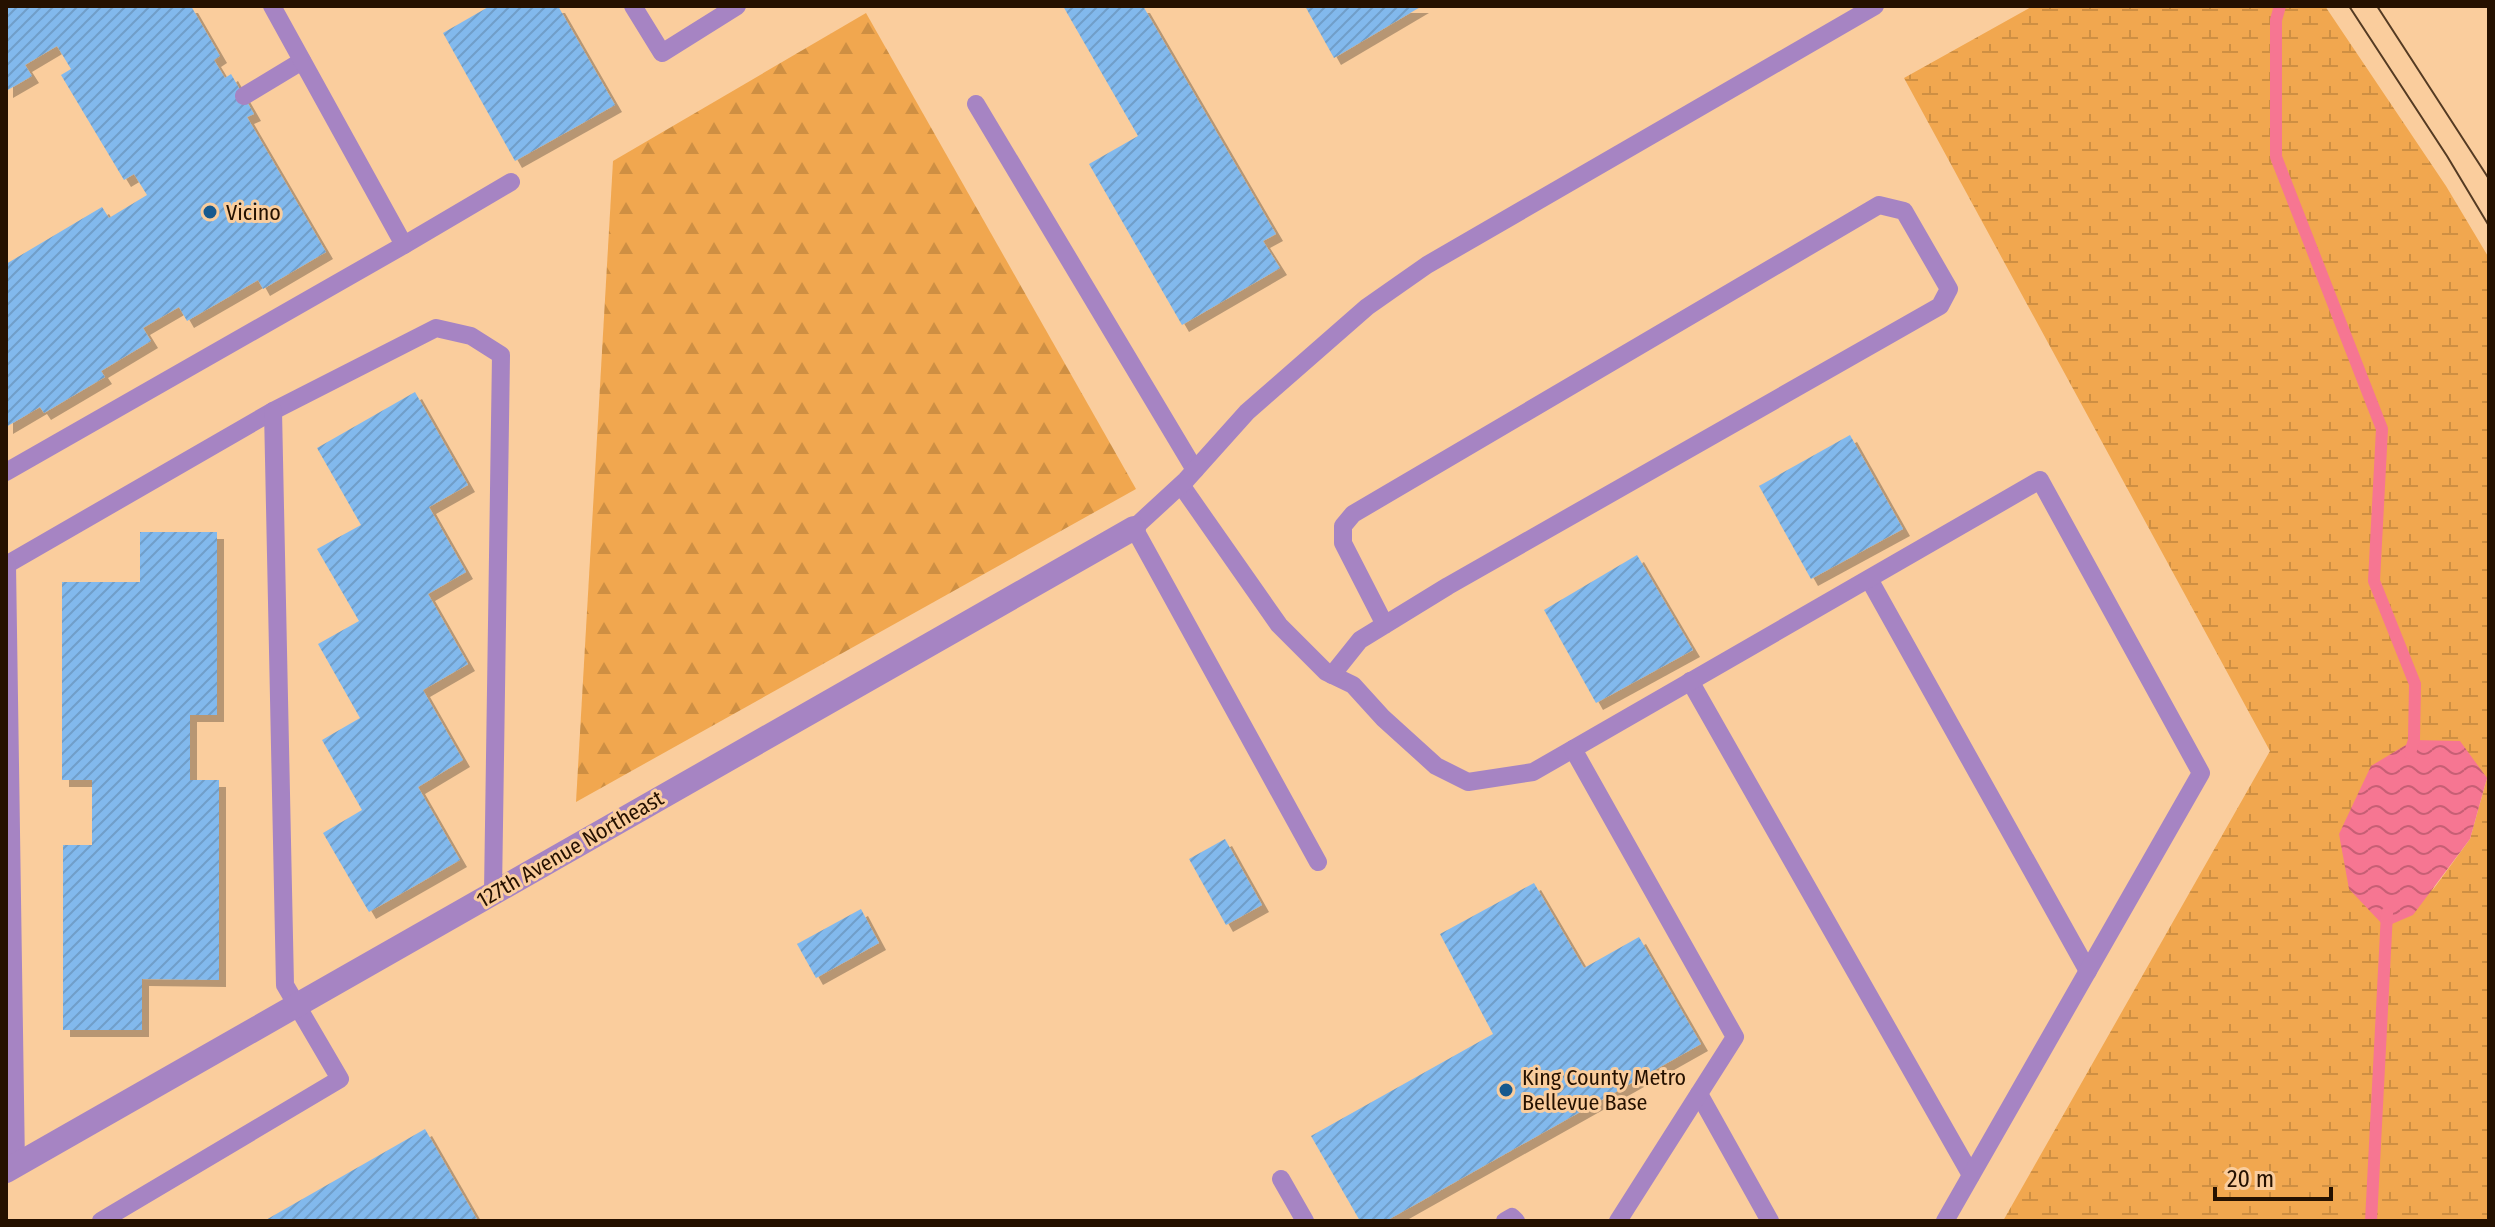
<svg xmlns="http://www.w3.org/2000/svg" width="2495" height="1227" viewBox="0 0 2495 1227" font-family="'Fira Sans Condensed',sans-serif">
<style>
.forest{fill:url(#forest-firs)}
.wetland{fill:url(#wetland-marsh);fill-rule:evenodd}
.water{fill:url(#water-waves)}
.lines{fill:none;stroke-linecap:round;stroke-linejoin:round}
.stream{stroke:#f67692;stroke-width:12}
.building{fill:url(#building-hatch);filter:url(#shadow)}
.lane{stroke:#a684c3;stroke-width:18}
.street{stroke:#a684c3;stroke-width:24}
.tram{stroke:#553b23;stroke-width:2}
.poi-dot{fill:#17598e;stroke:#facd9d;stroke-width:3}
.labels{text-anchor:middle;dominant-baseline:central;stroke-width:6;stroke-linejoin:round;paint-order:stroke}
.poi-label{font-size:22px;fill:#251100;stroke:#facd9d;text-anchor:start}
.street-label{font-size:22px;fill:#251100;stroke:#facd9d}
</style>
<defs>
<pattern id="forest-firs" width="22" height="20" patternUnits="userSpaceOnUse" patternTransform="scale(2)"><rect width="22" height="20" fill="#f1a74f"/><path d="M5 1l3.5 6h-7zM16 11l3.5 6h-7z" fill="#ce8f43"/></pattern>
<pattern id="wetland-marsh" width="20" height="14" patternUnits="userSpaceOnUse" patternTransform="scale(2)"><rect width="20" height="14" fill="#f1a74f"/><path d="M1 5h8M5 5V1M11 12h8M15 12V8" fill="none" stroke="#ce8f43"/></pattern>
<pattern id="water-waves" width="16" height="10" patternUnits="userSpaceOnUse" patternTransform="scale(2)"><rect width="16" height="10" fill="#f67692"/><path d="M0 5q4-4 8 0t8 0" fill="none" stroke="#c75f75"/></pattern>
<pattern id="building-hatch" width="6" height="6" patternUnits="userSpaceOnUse" patternTransform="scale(2)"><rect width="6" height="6" fill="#82b9ed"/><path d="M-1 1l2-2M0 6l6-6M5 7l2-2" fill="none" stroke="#709ec9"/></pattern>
<filter id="shadow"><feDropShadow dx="7" dy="7" stdDeviation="0" flood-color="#0004"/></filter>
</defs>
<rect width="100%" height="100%" fill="#facd9d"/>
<polygon class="forest" points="866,13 1136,489 576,802 613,161"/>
<path class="wetland" d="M2033 6H2325L2446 186 2489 258V1221H2003L2270 751 1904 78ZM2487 778 2470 839 2432 891Z"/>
<polygon class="water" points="2414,740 2460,741 2487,778 2470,839 2413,915 2385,927 2349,889 2339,834 2371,766"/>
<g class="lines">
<g class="stream">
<polyline points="2280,6 2276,20 2276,157 2382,429 2374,581 2415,684 2414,740 2410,753"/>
<polyline points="2371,1221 2387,913"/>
</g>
</g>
<g class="building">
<polygon points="6,6 191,6 220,56 214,60 225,78 231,74 254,114 247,117 326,252 263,289 258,280 187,321 179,307 143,328 151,341 101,371 105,377 44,413 40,407 6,427 6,264 102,207 109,218 147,195 134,174 124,180 61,75 71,69 57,46 25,65 32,76 6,91"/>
<polygon points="490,6 558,6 615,105 515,161 443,33"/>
<polygon points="1063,6 1143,6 1276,234 1263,241 1280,268 1182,325 1089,164 1138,136"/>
<polygon points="1305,6 1422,6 1334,58"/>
<polygon points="415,392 468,485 429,507 466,572 428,594 468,664 423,690 463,760 418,787 460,860 369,912 323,833 362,810 322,740 360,718 318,644 359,621 317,549 361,525 317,448"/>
<polygon points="1850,435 1903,529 1811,579 1759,486"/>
<polygon points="140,532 217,532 217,715 190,715 190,780 219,780 219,980 142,979 142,1030 63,1030 63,845 92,845 92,780 62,780 62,582 140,582"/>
<polygon points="1637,555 1693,650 1596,703 1544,610"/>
<polygon points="1225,839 1262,905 1226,925 1189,859"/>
<polygon points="1534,883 1584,968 1639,937 1701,1044 1386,1221 1360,1221 1311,1136 1493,1034 1440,934"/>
<polygon points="861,909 879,943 816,978 797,944"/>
<polygon points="425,1129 478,1221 264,1221"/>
</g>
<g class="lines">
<g class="lane">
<polyline points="633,6 662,53 737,6"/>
<polyline points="244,96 302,61"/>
<polyline points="976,104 1195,470"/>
<polyline points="404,245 511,182"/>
<polyline points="6,472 404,245 272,6"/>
<polyline points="1181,485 1279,625 1326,672 1353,685 1383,718 1436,766 1468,782 1533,772 1573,749"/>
<polyline points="6,565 273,411 436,328 471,336 501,355 493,892"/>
<polyline points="7,565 16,1165"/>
<polyline points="1869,579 2088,971"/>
<polyline points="1332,675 1360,640 1448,586 1940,306 1949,289 1904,211 1879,205 1353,514 1343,526 1343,543 1385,625"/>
<polyline points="1690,681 1971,1175"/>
<polyline points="1318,862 1134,528 1186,480 1247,412 1367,307 1427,265 1875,6"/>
<polyline points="1699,1094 1770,1221"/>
<polyline points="1281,1179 1305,1221"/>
<polyline points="101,1221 340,1079 285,985 273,411"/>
<polyline points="1505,1221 1512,1217 1516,1221"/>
<polyline points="1618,1221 1735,1037 1573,749 2040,480 2201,773 1945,1221"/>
</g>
<polyline class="street" points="6,1171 1134,528"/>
<g class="tram">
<polyline points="2349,6 2447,156 2489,226"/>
<polyline points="2377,6 2489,179"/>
</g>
</g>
<g class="poi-dot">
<circle cx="210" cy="212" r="8"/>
<circle cx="1506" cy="1090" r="8"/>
</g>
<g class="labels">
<g class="poi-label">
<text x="226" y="212">Vicino</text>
<text x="1522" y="1077">King County Metro<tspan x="1522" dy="25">Bellevue Base</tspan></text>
</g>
<g class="street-label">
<text transform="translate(570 849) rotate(-30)">127th Avenue Northeast</text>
</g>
</g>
<rect width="2495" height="1227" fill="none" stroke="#251100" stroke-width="16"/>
<path d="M2215 1187v12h116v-12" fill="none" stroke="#251100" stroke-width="4"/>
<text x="2227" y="1187" font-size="24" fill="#251100" stroke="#facd9d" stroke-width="6" paint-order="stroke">20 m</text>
</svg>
